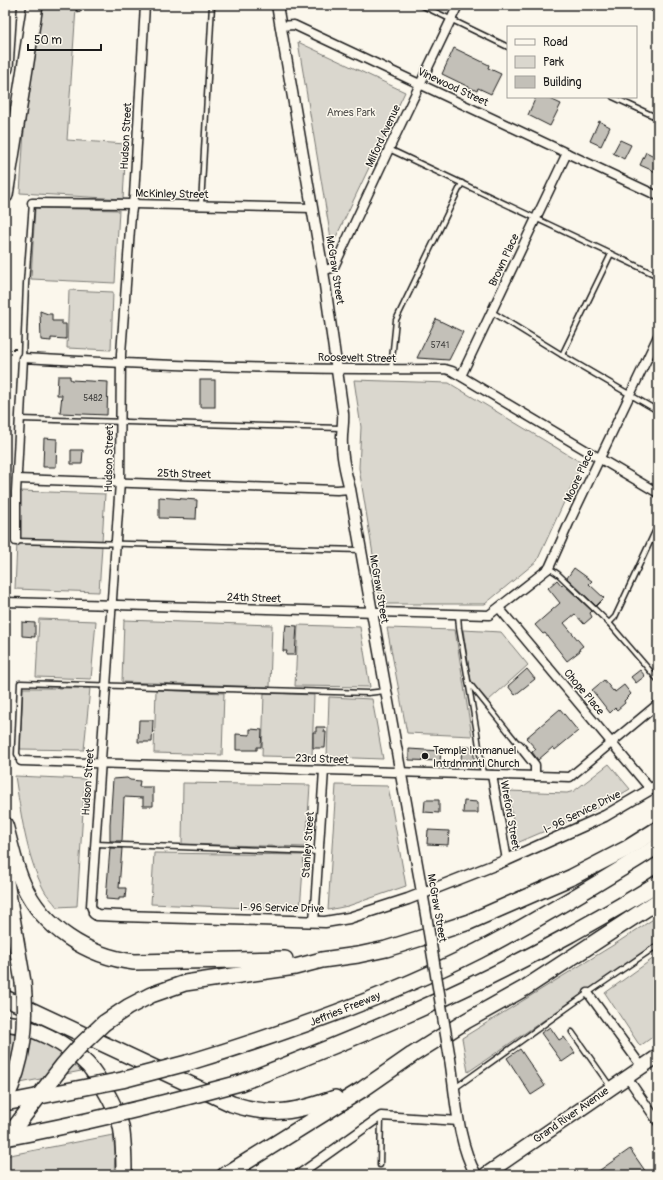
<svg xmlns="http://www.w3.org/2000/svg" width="663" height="1180" viewBox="0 0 663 1180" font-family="Pangolin,sans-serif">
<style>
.green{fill:#dad7ce;stroke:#7b7a75}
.building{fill:#c3c0b8;stroke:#1c1c1c}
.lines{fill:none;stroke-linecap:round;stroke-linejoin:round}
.service-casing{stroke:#1c1c1c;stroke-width:7}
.minor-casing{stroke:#1c1c1c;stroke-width:11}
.tertiary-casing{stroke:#1c1c1c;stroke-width:13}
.secondary-casing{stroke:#1c1c1c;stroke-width:14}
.primary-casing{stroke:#1c1c1c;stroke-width:16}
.motorway-casing{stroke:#1c1c1c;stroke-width:18}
.path{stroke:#1c1c1c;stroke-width:2;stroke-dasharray:4 3;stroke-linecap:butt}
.service{stroke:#fbf7ec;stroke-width:4}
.minor{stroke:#fbf7ec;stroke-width:8}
.tertiary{stroke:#fbf7ec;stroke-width:10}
.secondary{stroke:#fbf7ec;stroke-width:11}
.primary{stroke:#fbf7ec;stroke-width:13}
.motorway{stroke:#fbf7ec;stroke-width:15}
.tertiary-bridge-casing{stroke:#1c1c1c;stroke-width:13;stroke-linecap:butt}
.motorway-bridge-casing{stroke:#1c1c1c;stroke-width:18;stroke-linecap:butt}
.tertiary-bridge{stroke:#fbf7ec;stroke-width:10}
.motorway-bridge{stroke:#fbf7ec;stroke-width:15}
.poi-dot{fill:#1c1c1c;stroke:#fbf7ec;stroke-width:1.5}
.labels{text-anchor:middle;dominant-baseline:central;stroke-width:3;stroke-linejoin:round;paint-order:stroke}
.number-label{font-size:9px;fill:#464543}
.street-label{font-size:11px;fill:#1c1c1c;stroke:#fbf7ec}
.park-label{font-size:11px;fill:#555451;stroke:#fbf7ec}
.poi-label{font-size:11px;fill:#1c1c1c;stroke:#fbf7ec;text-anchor:start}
</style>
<rect width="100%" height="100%" fill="#fbf7ec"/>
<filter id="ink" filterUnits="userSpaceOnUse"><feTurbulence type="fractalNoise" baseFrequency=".025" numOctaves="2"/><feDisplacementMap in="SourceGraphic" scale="8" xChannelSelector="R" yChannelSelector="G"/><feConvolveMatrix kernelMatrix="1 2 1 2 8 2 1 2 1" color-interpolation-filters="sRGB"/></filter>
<g filter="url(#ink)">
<g class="green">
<polygon points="43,5 58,5 58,8 76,8 67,140 126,144 123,199 20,193 24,131 30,79"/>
<polygon points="298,42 405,92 335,239 331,239"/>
<polygon points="35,208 119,210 115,283 31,279"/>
<polygon points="69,290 113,292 111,350 67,348"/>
<polygon points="354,380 449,383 582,463 537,561 485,604 381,604 359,468 361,427"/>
<polygon points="20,491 105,494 102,541 19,539"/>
<polygon points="17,543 102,546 99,592 15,589"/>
<polygon points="39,619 96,621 91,679 36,677"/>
<polygon points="124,620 272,625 270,687 122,682"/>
<polygon points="298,625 360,627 370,687 295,686"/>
<polygon points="387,628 455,630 472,736 407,733"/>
<polygon points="463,630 501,632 528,665 488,701 471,682"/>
<polygon points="23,688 90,688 84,750 20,749"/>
<polygon points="156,690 224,693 222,755 154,753"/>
<polygon points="264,693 314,695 312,757 262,756"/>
<polygon points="329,697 372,699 383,759 327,757"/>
<polygon points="609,764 630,789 594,810 517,843 508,791 567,793 574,791"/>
<path d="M15 776 85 779 77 906 57 907C53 901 47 896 44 890 26 856 21 813 15 776Z"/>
<polygon points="183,783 310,785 306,847 182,844"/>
<polygon points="336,785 388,786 406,886 348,906 328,910"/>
<polygon points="154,853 304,855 300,910 151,904"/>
<polygon points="658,916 658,942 468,1072 462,1038 615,944"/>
<polygon points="658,955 658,1033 640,1046 605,993"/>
<path d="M5 1032C38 1035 58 1049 81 1071L5 1086Z"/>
<polygon points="113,1135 115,1152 114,1175 5,1175 5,1156"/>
</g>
<g class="building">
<polygon points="454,48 489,65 488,68 501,74 491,94 478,88 477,91 442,74"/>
<polygon points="536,97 546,97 561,104 550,126 528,115"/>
<polygon points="599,121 610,127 601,146 590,141"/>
<polygon points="620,140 631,145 624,159 613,153"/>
<polygon points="646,152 658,158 658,173 640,165"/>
<polygon points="40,311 48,314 52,314 52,321 62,321 62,324 66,324 66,339 51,338 51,341 41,340"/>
<polygon points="436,319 463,332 449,360 417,358"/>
<polygon points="58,376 70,376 70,379 71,379 71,380 108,382 107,415 60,413 62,395 57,395"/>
<rect x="200" y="380" width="15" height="27"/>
<polygon points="44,438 57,439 56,467 43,467"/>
<polygon points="71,450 83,450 82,464 71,464"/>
<polygon points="159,497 197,500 196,519 159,518"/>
<polygon points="574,568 592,581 589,584 604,598 596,606 567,578"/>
<polygon points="557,580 562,586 563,584 592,611 590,613 592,617 584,624 575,614 564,623 583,646 579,649 580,651 567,661 545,633 543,634 535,625 560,603 548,588"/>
<polygon points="22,622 35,623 35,637 22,636"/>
<polygon points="286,625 297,626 295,655 286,655 287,651 283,651 284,632 285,632"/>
<polygon points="527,669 535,679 515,695 508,686"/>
<polygon points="640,670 645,676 636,683 631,677"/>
<polygon points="604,680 613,691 614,690 615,692 624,685 631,694 624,701 625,703 617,710 615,708 610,713 592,690"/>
<polygon points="560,709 578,731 555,750 553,747 538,760 532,752 536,749 526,738"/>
<polygon points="139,720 153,720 152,742 138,742"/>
<polygon points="316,727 325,727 324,732 326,732 325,748 313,748 313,732 316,732"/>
<polygon points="250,729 262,730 261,747 257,747 257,750 236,750 236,734 250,735"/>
<polygon points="462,747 474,747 474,761 461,761"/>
<polygon points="409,749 441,751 440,761 409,760"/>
<polygon points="127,778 130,780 140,781 139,787 153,787 153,806 143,806 143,798 124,797 122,841 110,841 110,824 113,779"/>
<polygon points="425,800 439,800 439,813 424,812"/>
<polygon points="464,801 478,802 478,813 463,813"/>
<polygon points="428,830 449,831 448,845 427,844"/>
<polygon points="110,848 122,848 119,888 126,888 125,898 119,898 119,900 106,899"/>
<polygon points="550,1027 559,1040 564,1037 575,1053 562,1062 541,1033"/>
<polygon points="520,1049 545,1086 531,1095 507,1058"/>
<polygon points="630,1149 648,1175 593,1175"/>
</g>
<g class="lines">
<defs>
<g id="service">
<polyline points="72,5 72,6"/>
<polyline points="421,5 508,47"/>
<polyline points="79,9 79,5"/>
<polyline points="613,97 658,118"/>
<polyline points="389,149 658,276"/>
<polyline points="201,205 212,5"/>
<polyline points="492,312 562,355 658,411"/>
<polyline points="562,355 611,254"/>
<polyline points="23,358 26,284 32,203"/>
<polyline points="391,369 396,320 462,183"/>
<polyline points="20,419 341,428"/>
<polyline points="16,541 360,550"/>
<polyline points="549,568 558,574 609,623 658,680"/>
<polyline points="458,615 459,628 477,733 483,774"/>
<polyline points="609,623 615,617 658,525"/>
<polyline points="469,683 519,745"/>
<polyline points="21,761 17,754 20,683 368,693 385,691"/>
<polyline points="95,844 319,852"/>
<polyline points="572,1032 610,1086"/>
<polyline points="455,1088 588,993 658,945"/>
<polyline points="380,1165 381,1117"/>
</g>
<g id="minor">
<polyline points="280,26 294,25 658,196"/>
<polyline points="32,203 133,204 312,208"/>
<polyline points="323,271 334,267 389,149 458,5"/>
<polyline points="461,376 567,153"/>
<polyline points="17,479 337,490 350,489"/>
<path d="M16 541V492L23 358C163 366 304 370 445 369L452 371 658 493"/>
<polyline points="5,602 489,615 549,568 569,523 658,336"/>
<polyline points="499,608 651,790"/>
<polyline points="519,745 535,765 535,776"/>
<polyline points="21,761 570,777 658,704"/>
<polyline points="492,775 507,860"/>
<polyline points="94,913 91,906 120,482 121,354 131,215 134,196 145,5"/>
<polyline points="314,922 324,770"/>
<polyline points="588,993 642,1067"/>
<polyline points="627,1077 658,1122"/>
<polyline points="298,1175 381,1116 459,1121"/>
</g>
<g id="tertiary">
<path d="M277 5 323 271 343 413C344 423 341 435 342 445 342 460 346 474 350 489L425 909"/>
<polyline points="94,913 97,915 121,916 325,922 349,918 408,899 507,860 605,816 658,785"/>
<path d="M450 1059C456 1097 457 1141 476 1175"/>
</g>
<polyline id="secondary" points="654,5 658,7"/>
<polyline id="primary" points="485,1175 658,1056"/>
<g id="motorway">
<polyline points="5,68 9,5"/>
<polyline points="5,195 35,5"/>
<path d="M5 825C11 845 14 865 23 884 43 928 87 956 134 962L285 959"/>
<polyline points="5,876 23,982"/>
<path d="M5 998 232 1104C273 1117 296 1112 335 1098"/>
<path d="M5 1023C33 1026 68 1044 88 1065 91 1068 94 1073 97 1077 107 1093 116 1108 121 1126 124 1142 124 1159 124 1175"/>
<polyline points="104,1023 128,1007 151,995 185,983 295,967 322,960 358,955 386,949 421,938 469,922 572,877 626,849 658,829"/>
<path d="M187 1063C286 1033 385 998 478 951 540 919 599 883 658 846"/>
<path d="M240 1083C352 1040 464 993 569 935 599 918 629 902 658 883"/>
<polyline points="225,1175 363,1089 412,1055 466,1021 525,988 658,901"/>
</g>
</defs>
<use href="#service" class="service-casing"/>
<use href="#minor" class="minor-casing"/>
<use href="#tertiary" class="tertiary-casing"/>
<use href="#secondary" class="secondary-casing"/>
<use href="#primary" class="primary-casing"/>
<use href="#motorway" class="motorway-casing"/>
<polyline class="path" points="5,349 17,349"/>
<use href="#service" class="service"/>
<use href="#minor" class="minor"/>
<use href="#tertiary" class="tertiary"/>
<use href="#secondary" class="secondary"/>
<use href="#primary" class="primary"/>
<use href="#motorway" class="motorway"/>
<defs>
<polyline id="tertiary-bridge" points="425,909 450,1059"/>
<g id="motorway-bridge">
<path d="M5 1100C24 1062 27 1024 23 982"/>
<polyline points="5,1103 122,1080 187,1063"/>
<path d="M5 1138C84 1123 162 1104 240 1083"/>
<polyline points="5,1140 63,1065 80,1046 104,1023"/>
</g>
</defs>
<use href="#tertiary-bridge" class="tertiary-bridge-casing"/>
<use href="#motorway-bridge" class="motorway-bridge-casing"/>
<use href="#tertiary-bridge" class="tertiary-bridge"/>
<use href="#motorway-bridge" class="motorway-bridge"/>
</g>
</g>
<circle class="poi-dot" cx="425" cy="756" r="4"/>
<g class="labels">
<g class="number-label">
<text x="440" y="345">5741</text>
<text x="93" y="398">5482</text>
</g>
<g class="street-label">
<text transform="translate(453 87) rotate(25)">Vinewood Street</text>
<text transform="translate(126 136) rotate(-87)">Hudson Street</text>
<text transform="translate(383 136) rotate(-65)">Milford Avenue</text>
<text transform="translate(172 194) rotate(1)">McKinley Street</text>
<text transform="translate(504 260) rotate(-65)">Brown Place</text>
<text transform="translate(335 270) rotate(81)">McGraw Street</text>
<text transform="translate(357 358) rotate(1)">Roosevelt Street</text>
<text transform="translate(109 459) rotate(-89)">Hudson Street</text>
<text transform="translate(184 474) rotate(2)">25th Street</text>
<text transform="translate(579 476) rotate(-65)">Moore Place</text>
<text transform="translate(379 589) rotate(80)">McGraw Street</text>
<text transform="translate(254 598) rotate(2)">24th Street</text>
<text transform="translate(584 692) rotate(50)">Chope Place</text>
<text transform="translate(322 759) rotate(2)">23rd Street</text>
<text transform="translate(88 782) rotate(-86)">Hudson Street</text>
<text transform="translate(582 812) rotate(-26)">I- 96 Service Drive</text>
<text transform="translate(510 815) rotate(80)">Wreford Street</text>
<text transform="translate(308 845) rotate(-86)">Stanley Street</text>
<text transform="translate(282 908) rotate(1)">I- 96 Service Drive</text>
<text transform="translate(437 908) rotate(80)">McGraw Street</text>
<text transform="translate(345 1009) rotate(-22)">Jeffries Freeway</text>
<text transform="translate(571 1115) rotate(-35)">Grand River Avenue</text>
</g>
<g class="park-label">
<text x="351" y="112">Ames Park</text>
</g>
<g class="poi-label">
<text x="433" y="750">Temple Immanuel<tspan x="433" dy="13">Intrdnmntl Church</tspan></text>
</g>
</g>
<rect width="663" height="1180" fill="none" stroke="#fbf7ec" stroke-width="20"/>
<rect x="10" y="10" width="643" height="1160" fill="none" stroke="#1c1c1c" stroke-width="1.5" filter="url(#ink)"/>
<rect x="507" y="26" width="130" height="72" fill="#fbf7ec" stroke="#a29f99"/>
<rect x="515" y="39" width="20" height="6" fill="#fbf7ec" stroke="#a29f99"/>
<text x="543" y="46" font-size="12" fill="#1c1c1c">Road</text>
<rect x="515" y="56" width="20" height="12" fill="#dad7ce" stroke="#a29f99"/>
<text x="543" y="66" font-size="12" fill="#1c1c1c">Park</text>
<rect x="515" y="76" width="20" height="12" fill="#c3c0b8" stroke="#a29f99"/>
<text x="543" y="86" font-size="12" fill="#1c1c1c">Building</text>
<path d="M28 44v6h73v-6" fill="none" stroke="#1c1c1c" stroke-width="2"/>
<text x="34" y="44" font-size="12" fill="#1c1c1c" stroke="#fbf7ec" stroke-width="3" paint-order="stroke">50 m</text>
</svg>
